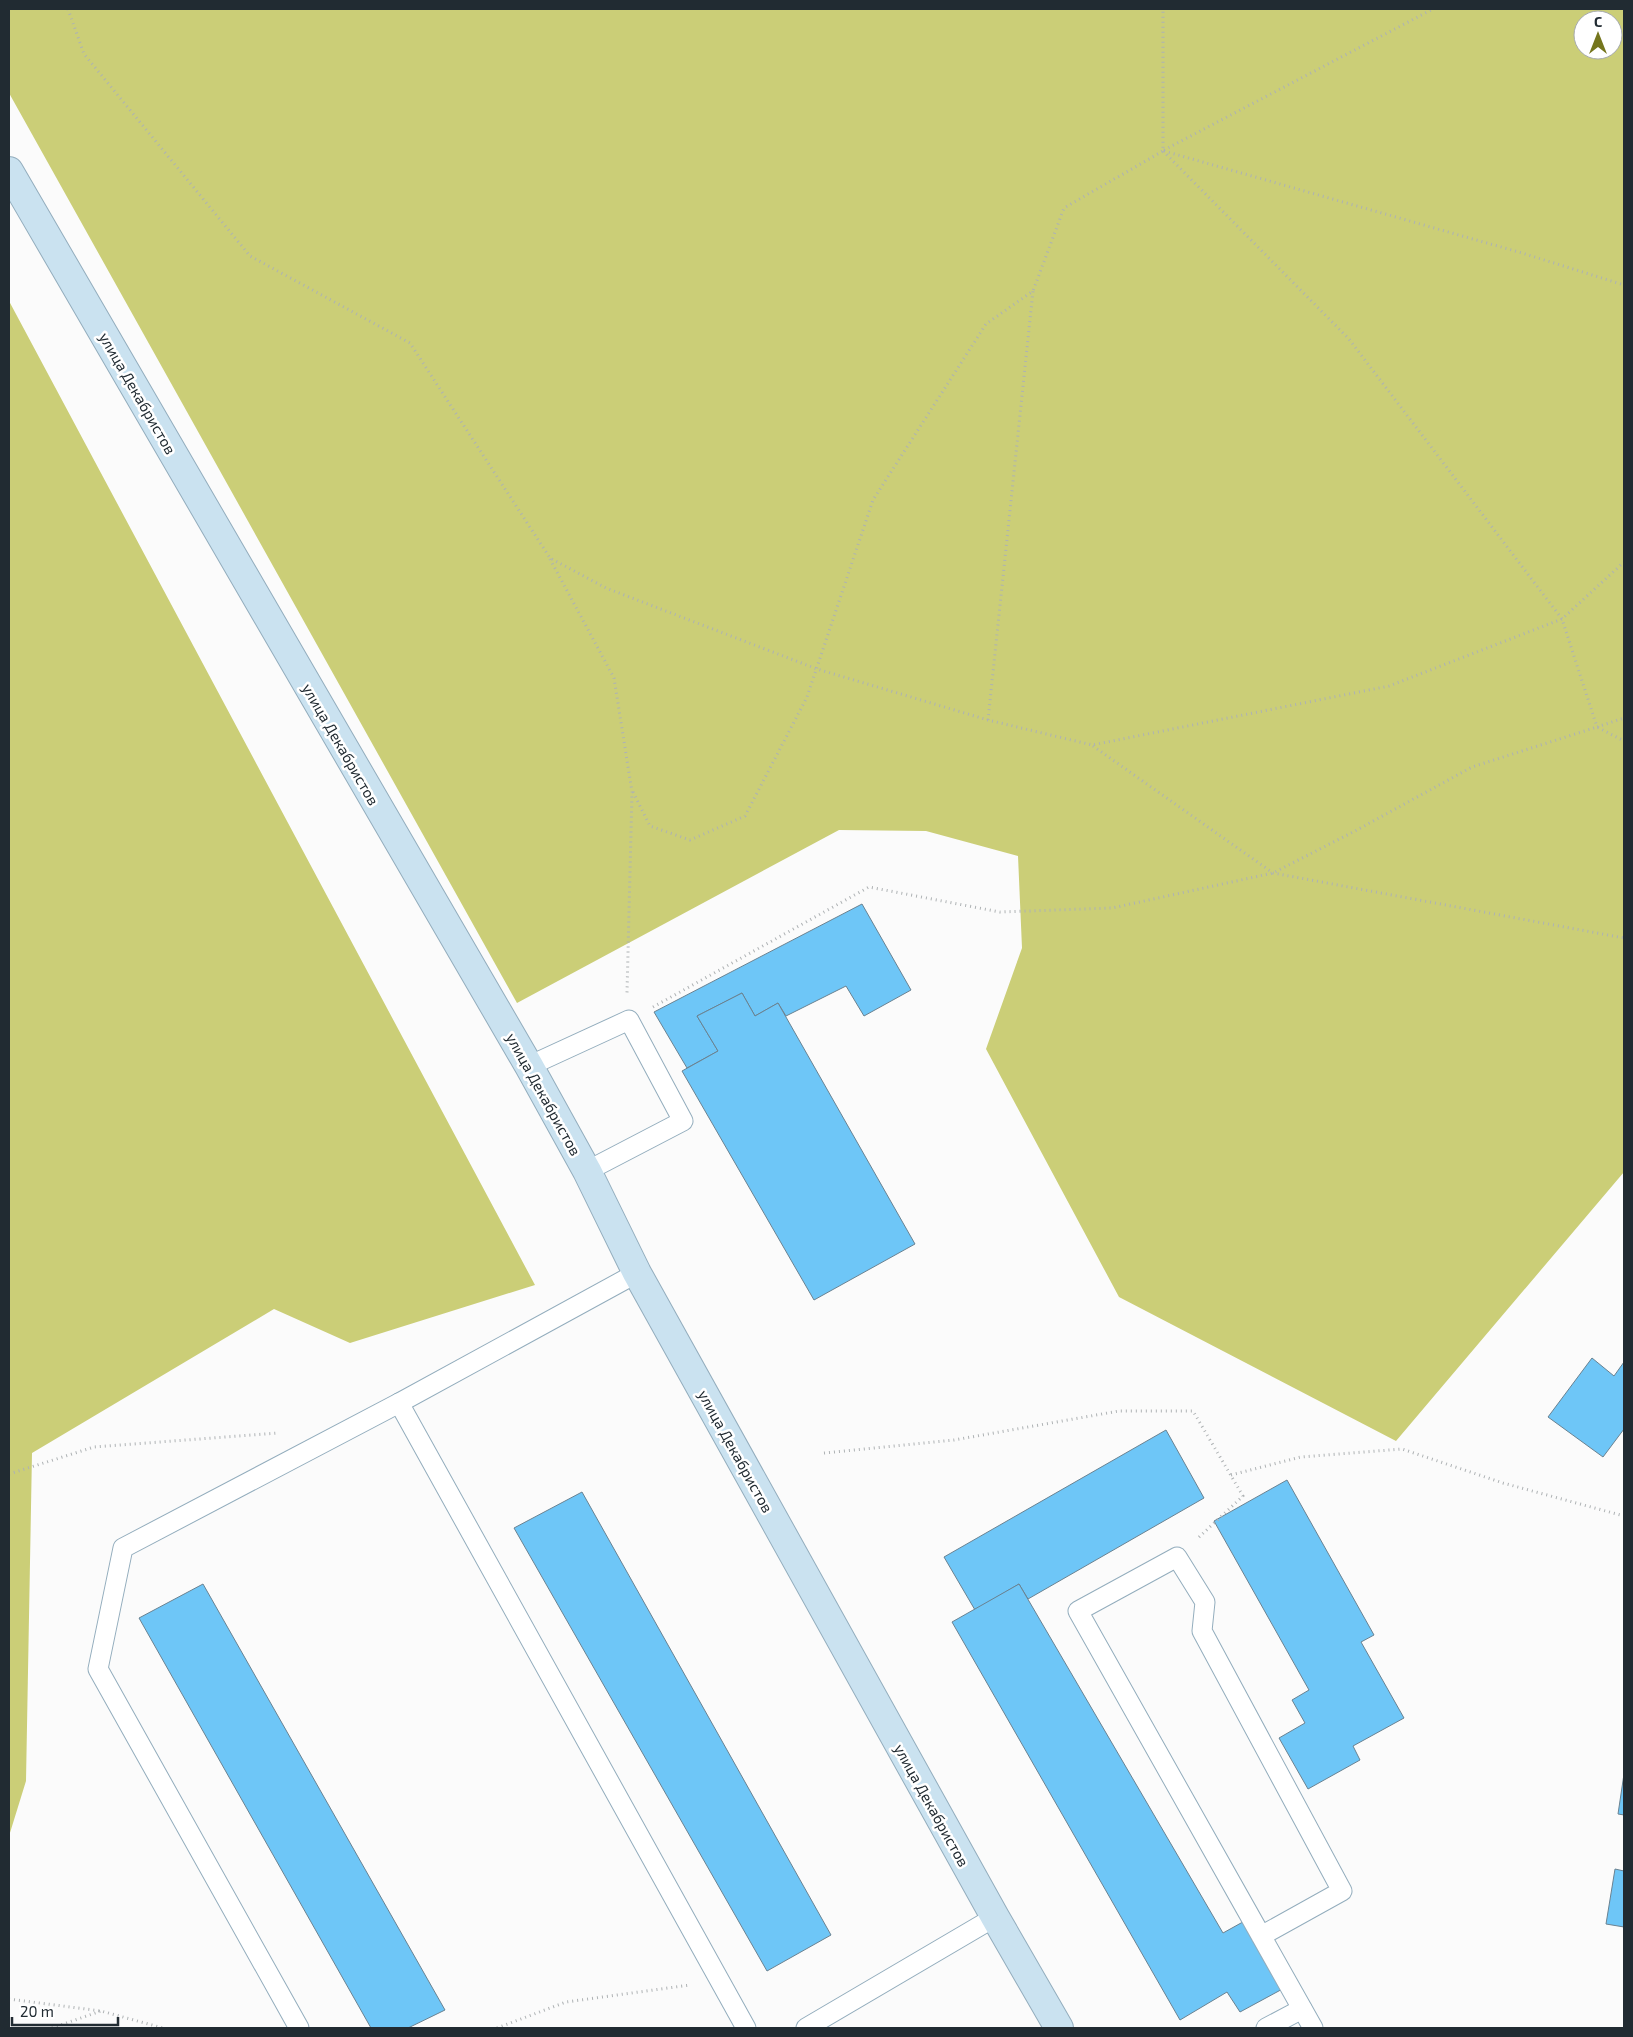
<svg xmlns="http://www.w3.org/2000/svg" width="1633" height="2037" viewBox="0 0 1633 2037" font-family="'Exo 2',sans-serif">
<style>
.forest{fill:#cbce77;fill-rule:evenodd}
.building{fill:#6ec6f7;stroke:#6a8291}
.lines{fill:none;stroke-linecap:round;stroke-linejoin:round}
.lane-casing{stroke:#93adbd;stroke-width:21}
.secondary-casing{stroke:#93adbd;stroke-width:30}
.path{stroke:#aeb2b4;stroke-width:3;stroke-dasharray:1 4;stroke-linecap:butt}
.lane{stroke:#fff;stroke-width:19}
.secondary{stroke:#cae2f0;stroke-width:28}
.labels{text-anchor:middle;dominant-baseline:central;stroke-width:5;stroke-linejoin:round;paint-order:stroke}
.street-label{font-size:15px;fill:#212b32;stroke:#fff}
</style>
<rect width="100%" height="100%" fill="#fbfbfb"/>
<g class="forest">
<path d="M9 9H1624V1172L1396 1441 1119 1297 986 1049 1022 948 1018 856 926 831 839 830 517 1003 9 93ZM1583 20H1613V50H1583Z"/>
<polygon points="9,301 535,1285 350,1343 274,1309 32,1453 26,1781 9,1836"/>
</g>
<g class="building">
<polygon points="862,904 911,990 864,1016 846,986 786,1016 778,1003 755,1016 742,993 697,1016 718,1051 687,1068 654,1012"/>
<polygon points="742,993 755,1016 778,1003 915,1244 814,1300 682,1071 718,1051 697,1016"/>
<polygon points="1592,1358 1614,1376 1624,1362 1624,1429 1603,1457 1548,1417"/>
<polygon points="1166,1430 1204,1498 1028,1599 1019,1584 975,1610 944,1557"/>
<polygon points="1287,1480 1374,1635 1361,1642 1404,1718 1353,1746 1360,1760 1308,1789 1279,1738 1305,1723 1292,1700 1309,1690 1214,1521"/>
<polygon points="582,1492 831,1935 767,1971 514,1528"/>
<polygon points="203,1584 445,2010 408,2028 371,2028 139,1618"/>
<polygon points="1019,1584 1223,1933 1250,1918 1288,1986 1240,2012 1227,1992 1180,2020 952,1622"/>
<polygon points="1624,1774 1624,1815 1618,1814"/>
<polygon points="1615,1869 1624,1871 1624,1927 1606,1924"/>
</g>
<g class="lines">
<defs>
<g id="lane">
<polyline points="529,1066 629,1020 683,1121 587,1171"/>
<polyline points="637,1273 399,1403 746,2028"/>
<polyline points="1261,1936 1342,1891 1202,1631 1205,1602 1177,1557 1078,1611 1313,2028"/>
<polyline points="299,2028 98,1669 123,1548 399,1403"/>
<polyline points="806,2028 995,1917"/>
<polyline points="1266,2028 1302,2009"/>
</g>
<polyline id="secondary" points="9,171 529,1066 587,1171 637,1273 995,1917 1059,2028"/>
</defs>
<use href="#lane" class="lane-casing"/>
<use href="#secondary" class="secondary-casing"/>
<g class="path">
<polyline points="68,9 84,54 250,256 410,343 550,558 606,588 817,669 988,720 1092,745 1389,686 1562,619 1624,562"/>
<polyline points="1164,150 1433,9"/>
<polyline points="1163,151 1349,339 1562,619 1597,727 1624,718"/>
<polyline points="1164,151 1522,253 1624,285"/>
<polyline points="550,559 614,678 632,792 627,993"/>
<polyline points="988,720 1033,291"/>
<polyline points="1093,746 1273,873 1624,938"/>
<polyline points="633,792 650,826 690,840 745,816 807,697 873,500 986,324 1033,291 1064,208 1163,151 1163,9"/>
<polyline points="653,1007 869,887 1000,912 1112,908 1273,873 1355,831 1472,767 1597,727 1624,741"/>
<polyline points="824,1453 954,1440 1119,1411 1193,1411 1243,1496 1197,1539"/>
<polyline points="9,1474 94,1447 278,1433"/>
<polyline points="1231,1475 1301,1457 1402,1449 1503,1483 1624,1516"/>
<polyline points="9,1999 101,2011 163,2028"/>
<polyline points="52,2028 101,2011"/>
<polyline points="497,2028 566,2002 690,1985"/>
</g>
<use href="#lane" class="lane"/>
<use href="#secondary" class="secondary"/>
</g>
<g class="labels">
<g class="street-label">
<text transform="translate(138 393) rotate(60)">улица Декабристов</text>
<text transform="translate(341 744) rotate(60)">улица Декабристов</text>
<text transform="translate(544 1094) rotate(61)">улица Декабристов</text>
<text transform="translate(736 1451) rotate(61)">улица Декабристов</text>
<text transform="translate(932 1805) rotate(61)">улица Декабристов</text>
</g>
</g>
<rect width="1633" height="2037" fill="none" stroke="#212b32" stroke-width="20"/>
<g transform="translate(1598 35)"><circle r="24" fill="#ffffff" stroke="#a6aaad"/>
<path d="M0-4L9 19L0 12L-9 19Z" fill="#75761d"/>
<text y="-8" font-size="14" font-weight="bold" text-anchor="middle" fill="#212b32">С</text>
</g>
<path d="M12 2017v8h106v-8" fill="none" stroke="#212b32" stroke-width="2.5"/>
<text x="20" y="2017" font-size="15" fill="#212b32" stroke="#ffffff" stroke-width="4" paint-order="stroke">20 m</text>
</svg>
